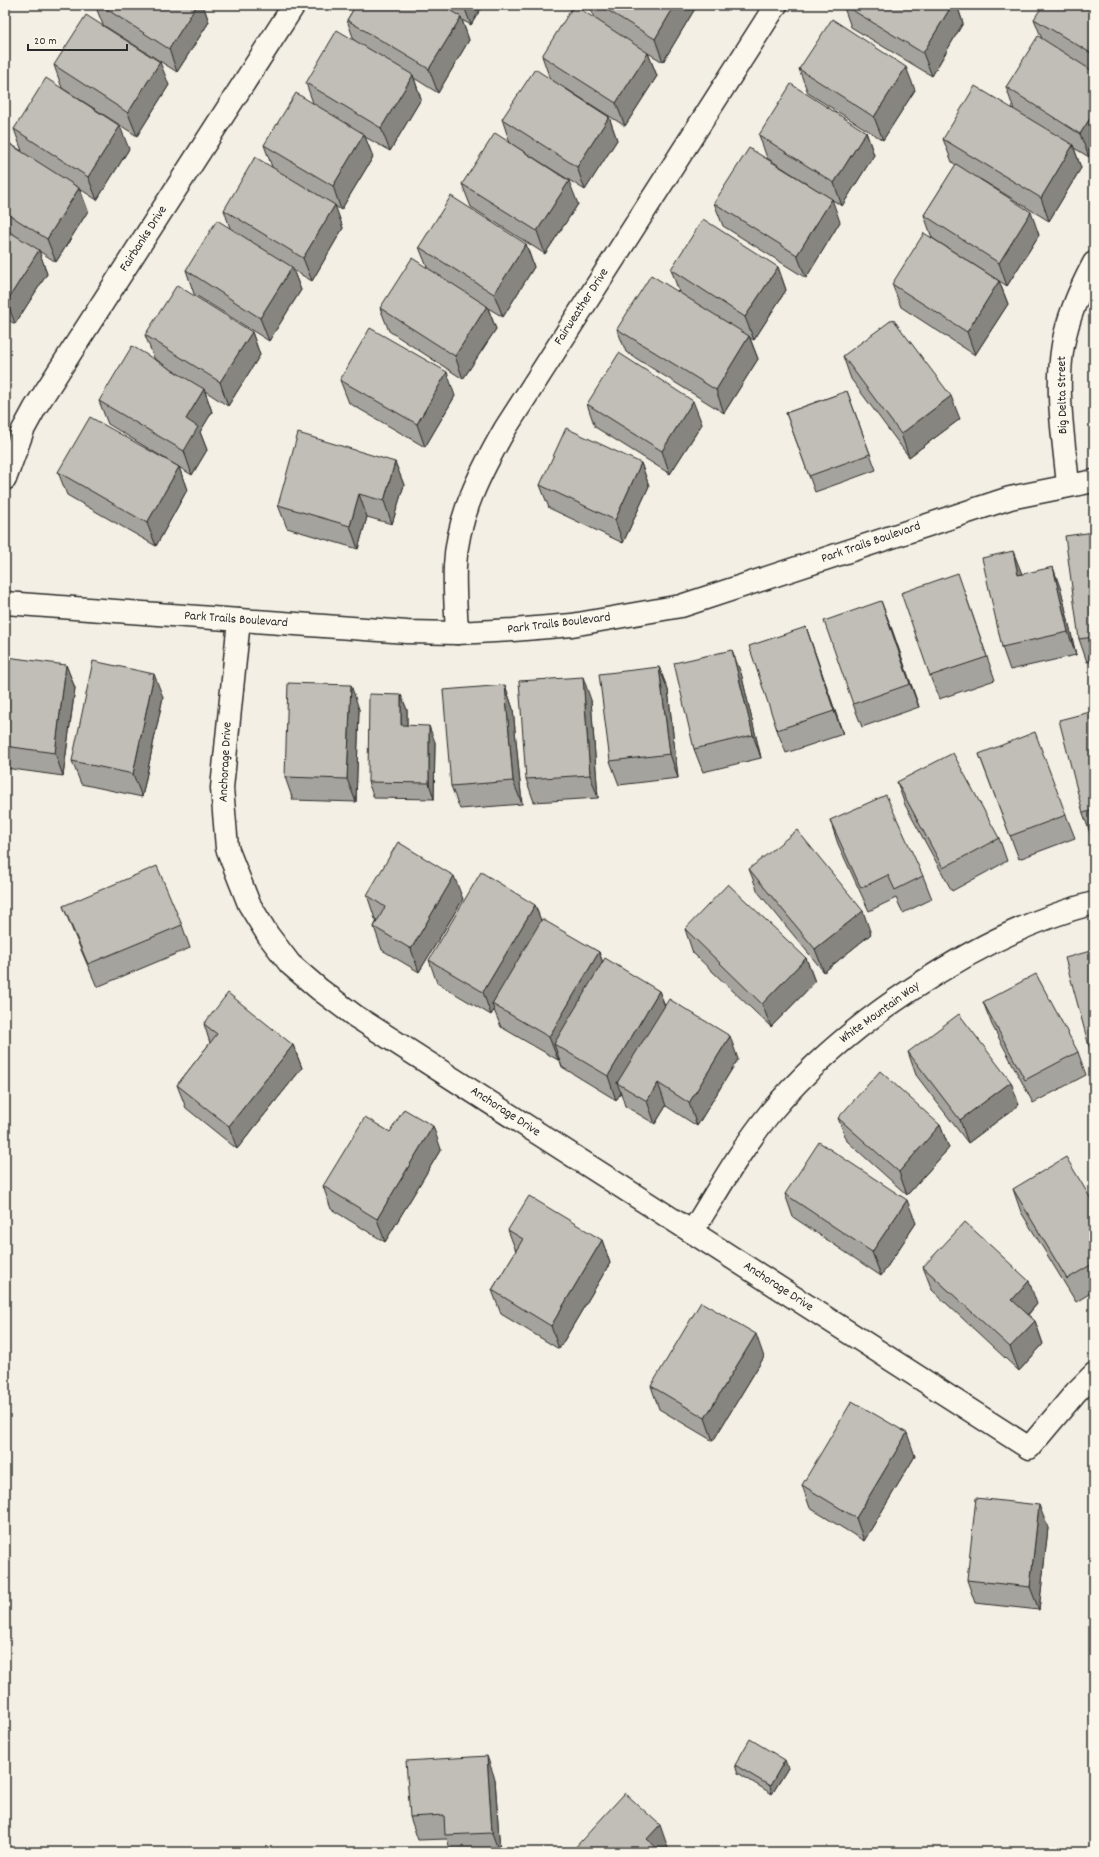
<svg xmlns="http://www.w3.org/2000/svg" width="1099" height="1857" viewBox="0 0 1099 1857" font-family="Dekko,sans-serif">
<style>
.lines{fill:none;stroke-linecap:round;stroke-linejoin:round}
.minor-casing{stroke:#2b2b2b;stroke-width:25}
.minor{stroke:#fbf7ec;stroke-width:22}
.wall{fill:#a5a39d;stroke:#2b2b2b}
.shaded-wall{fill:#86857f;stroke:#2b2b2b}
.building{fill:#c0beb6;stroke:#2b2b2b}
.labels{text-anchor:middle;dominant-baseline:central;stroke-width:3;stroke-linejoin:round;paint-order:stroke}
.street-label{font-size:13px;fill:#2b2b2b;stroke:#fbf7ec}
</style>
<rect width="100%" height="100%" fill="#f3efe4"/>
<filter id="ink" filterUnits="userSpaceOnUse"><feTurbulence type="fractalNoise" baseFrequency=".025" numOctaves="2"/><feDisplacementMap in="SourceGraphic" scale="8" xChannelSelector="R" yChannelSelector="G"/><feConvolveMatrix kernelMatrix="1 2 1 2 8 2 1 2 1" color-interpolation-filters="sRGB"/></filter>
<g filter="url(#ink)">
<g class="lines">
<defs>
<g id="minor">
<polyline points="5,479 23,430 35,408 294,5"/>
<path d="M1068 485C1064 440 1055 391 1063 345 1068 316 1080 289 1094 263"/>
<polyline points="5,603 407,632 457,633 513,630 572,625 681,606 1010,498 1094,481"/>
<polyline points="239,620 222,788 227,848 249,904 268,935 290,964 319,989 355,1016 1029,1448 1076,1392 1094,1374"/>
<path d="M457 633C456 611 454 588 455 566 457 517 481 471 505 429L776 5"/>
<path d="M692 1232C717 1192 740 1150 770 1113 811 1064 859 1024 912 989 969 951 1028 920 1094 903"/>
</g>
</defs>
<use href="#minor" class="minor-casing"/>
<use href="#minor" class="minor"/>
</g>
<g class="wall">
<polygon points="95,5 203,5 209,22 177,72 103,25"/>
<polygon points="356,5 483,5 471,25 462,20 469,40 438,93 414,78 421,99 390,151 365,137 373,157 341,210 335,206 343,228 312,281 293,270 301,290 269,341 194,294 186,270 230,228 224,210 272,167 264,145 313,103 306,83 354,40 347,20"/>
<polygon points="589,5 696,5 696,7 663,62 648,53 657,76 625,126 568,90 609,117 617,140 585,190 510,143 502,119 550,79 542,56 594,18"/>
<polygon points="843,5 957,5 963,23 932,76 851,27"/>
<polygon points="1094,5 1094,149 1089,157 1074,148 1081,168 1049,221 980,179 1039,235 1007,286 932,238 924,215 956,165 952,162 943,139 1014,110 1006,87 1042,39 1034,19"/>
<polygon points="54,65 169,85 137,136 62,88"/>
<polygon points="799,69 915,90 883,140 808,93"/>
<polygon points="14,129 129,149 97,200 80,189 88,211 56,262 39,251 47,274 15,324 5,318 5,141 22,151"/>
<polygon points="866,132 874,155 842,206 767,158 759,135"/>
<polygon points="462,184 578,204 545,254 471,207"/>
<polygon points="714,203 840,222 806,278 723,226"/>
<polygon points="526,244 534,267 503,317 488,308 496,329 463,379 389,331 380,308 427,267 419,247"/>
<polygon points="778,267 786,290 754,340 750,338 758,359 724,413 626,352 617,329 679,292 671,269"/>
<polygon points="999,281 1008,304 975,355 901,307 892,284"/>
<polygon points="252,332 260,355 228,406 205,391 212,412 200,432 207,450 192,475 108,424 99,401 167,367 154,358 145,335"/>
<polygon points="843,356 960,419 909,457 851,379"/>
<polygon points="340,380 455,396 425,447 349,403"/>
<polygon points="847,391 876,470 815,492 786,413"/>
<polygon points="587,404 702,424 670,474 595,427"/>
<polygon points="395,462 404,485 392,524 367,517 358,549 287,528 278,505"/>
<polygon points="641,463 649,486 623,543 549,508 540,485"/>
<polygon points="179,467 187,490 156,546 67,495 58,472"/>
<polygon points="1094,532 1094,661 1087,662 1079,639"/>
<polygon points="1022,574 1061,590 1076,655 1010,670 1002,647"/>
<polygon points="966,596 995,680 939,699 930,676"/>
<polygon points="890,624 919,707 862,727 853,704"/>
<polygon points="806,627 843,734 786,753 777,730"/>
<polygon points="66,665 75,688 63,776 5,768 5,671"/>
<polygon points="659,667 668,690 678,778 619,785 610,761"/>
<polygon points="741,673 761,758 703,772 694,749"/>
<polygon points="505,685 513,709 522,804 460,809 451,786"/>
<polygon points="401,695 407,710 407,725 435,742 434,799 374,798 368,782"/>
<polygon points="163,697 142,797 81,784 72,761"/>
<polygon points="591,700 598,798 534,802 526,779"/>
<polygon points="359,709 356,802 293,800 285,777"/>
<polygon points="1094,711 1094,835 1091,836 1083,813"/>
<polygon points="979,754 1066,815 1075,838 1019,859"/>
<polygon points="897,782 999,838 1007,861 952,891 905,805"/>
<polygon points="830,820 923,876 932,899 903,913 896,898 869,911 838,844"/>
<polygon points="749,869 871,934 824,972 758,892"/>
<polygon points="367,895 463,899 419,972 382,950 374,927 377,920 375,919"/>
<polygon points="535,905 541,921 599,952 603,963 659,991 665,1005 738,1059 697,1126 666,1106 655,1124 625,1106 621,1093 616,1100 562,1067 559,1058 558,1060 501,1027 494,1010 491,1015 437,983 429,960"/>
<polygon points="63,906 182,925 190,948 97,987 72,929"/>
<polygon points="685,929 806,958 815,982 771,1027 693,953"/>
<polygon points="983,1002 1078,1052 1086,1075 1033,1103 992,1025"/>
<polygon points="204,1024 293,1045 302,1068 237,1149 186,1108 177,1085 210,1043"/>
<polygon points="908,1052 1019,1105 968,1143 916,1075"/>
<polygon points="838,1118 940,1125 949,1148 907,1195 847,1141"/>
<polygon points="390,1132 441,1149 385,1242 331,1209 323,1186"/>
<polygon points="1013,1189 1094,1204 1094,1291 1076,1302 1021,1212"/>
<polygon points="785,1194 916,1223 881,1276 793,1217"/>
<polygon points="508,1230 602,1240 610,1263 559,1349 501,1314 492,1290 516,1251"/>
<polygon points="923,1267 1037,1304 1028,1315 1035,1321 1043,1344 1019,1371 932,1290"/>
<polygon points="764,1357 713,1441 659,1409 651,1386"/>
<polygon points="915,1456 864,1541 810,1508 802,1485"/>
<polygon points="1048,1528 1039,1610 975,1603 967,1580"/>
<polygon points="735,1765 788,1768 772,1794 738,1773"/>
<polygon points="495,1779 500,1852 451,1852 447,1839 418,1840 410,1817"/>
</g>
<g class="shaded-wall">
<polygon points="197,5 203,5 209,22 177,72 169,49"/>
<polygon points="467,5 483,5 471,25 465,9"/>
<polygon points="675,5 696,5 696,7 663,62 655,39"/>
<polygon points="952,5 957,5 963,23 932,76 923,53"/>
<polygon points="461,17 469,40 438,93 429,69"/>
<polygon points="648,53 657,76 625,126 616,103"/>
<polygon points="160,62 169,85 137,136 128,113"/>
<polygon points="906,67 915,90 883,140 874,117"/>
<polygon points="413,75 421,99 390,151 381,128"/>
<polygon points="1094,112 1094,149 1089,157 1080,134"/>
<polygon points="609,117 617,140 585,190 577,167"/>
<polygon points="120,126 129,149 97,200 88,177"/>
<polygon points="866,132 874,155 842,206 834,183"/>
<polygon points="364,134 373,157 341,210 333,186"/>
<polygon points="1073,145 1081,168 1049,221 1041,198"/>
<polygon points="569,181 578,204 545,254 537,231"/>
<polygon points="79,188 88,211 56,262 47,239"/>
<polygon points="832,199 840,222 806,278 797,255"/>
<polygon points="335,205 343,228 312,281 303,258"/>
<polygon points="1031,212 1039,235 1007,286 999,263"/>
<polygon points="526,244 534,267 503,317 494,294"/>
<polygon points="39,250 47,274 15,324 7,301"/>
<polygon points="292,267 301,290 269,341 260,318"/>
<polygon points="778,267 786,290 754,340 745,317"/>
<polygon points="999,281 1008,304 975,355 967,332"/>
<polygon points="487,306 496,329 463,379 455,356"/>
<polygon points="5,326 8,334 5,338"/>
<polygon points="252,332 260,355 228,406 220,382"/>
<polygon points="749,336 758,359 724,413 716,390"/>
<polygon points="447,372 455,396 425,447 417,424"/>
<polygon points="204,389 212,412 200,432 207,450 192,475 184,451 186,419"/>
<polygon points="951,396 960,419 909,457 901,434"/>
<polygon points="693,401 702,424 670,474 662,451"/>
<polygon points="395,462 404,485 392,524 384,501"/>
<polygon points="641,463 649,486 623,543 615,520"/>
<polygon points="179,467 187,490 156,546 147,523"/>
<polygon points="359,494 367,517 358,549 350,526"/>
<polygon points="1013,551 1022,574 1018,575"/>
<polygon points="1053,567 1061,590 1076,655 1068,632"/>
<polygon points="881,601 890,624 919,707 910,684"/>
<polygon points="806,627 814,650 843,734 834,711"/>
<polygon points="732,650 741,673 761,758 753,735"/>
<polygon points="66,665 75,688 63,776 55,753"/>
<polygon points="659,667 668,690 678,778 670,754"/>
<polygon points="154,674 163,697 142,797 133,774"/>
<polygon points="583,677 591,700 598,798 590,775"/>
<polygon points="351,685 359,709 356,802 347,779"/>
<polygon points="505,685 513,709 522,804 513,781"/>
<polygon points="401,695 407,710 407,741 401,725"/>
<polygon points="429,726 435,742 434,799 429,783"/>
<polygon points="454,876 463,899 419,972 411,949"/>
<polygon points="535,905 544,928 492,1004 494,1010 491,1015 483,992"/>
<polygon points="863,911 871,934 824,972 815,949"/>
<polygon points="599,952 607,975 554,1044 559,1058 558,1060 549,1037"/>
<polygon points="806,958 815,982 771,1027 762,1004"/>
<polygon points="659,991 668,1014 617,1083 621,1093 616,1100 608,1076"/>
<polygon points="730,1036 738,1059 697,1126 689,1103"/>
<polygon points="293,1045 302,1068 237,1149 229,1126"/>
<polygon points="1011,1082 1019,1105 968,1143 960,1120"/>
<polygon points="658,1083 666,1106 655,1124 647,1101"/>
<polygon points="940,1125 949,1148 907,1195 899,1172"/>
<polygon points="433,1126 441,1149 385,1242 377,1219"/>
<polygon points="907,1200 916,1223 881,1276 872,1252"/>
<polygon points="602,1240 610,1263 559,1349 551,1326"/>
<polygon points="1029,1281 1037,1304 1020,1323 1012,1300"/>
<polygon points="1035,1321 1043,1344 1019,1371 1010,1347"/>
<polygon points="756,1334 764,1357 713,1441 705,1418"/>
<polygon points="907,1433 915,1456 864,1541 856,1518"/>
<polygon points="1039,1505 1048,1528 1039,1610 1030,1587"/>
<polygon points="487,1756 495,1779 500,1852 499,1852 492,1833"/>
<polygon points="785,1760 788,1768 772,1794 770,1786"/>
<polygon points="660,1825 668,1848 665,1852 652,1852 647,1839"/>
</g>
<g class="building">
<polygon points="100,5 197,5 169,49"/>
<polygon points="356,5 441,5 461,17 429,69 347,20"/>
<polygon points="457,5 467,5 465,9"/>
<polygon points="574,5 648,53 616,103 542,56"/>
<polygon points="599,5 675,5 655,39"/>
<polygon points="844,5 952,5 923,53"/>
<polygon points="1043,5 1094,5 1094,55 1034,19"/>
<polygon points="86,15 160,62 128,113 54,65"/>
<polygon points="832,19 906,67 874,117 799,69"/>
<polygon points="337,30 413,75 381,128 306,83"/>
<polygon points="1038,36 1094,72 1094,112 1080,134 1006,87"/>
<polygon points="535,69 609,117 577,167 502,119"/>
<polygon points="46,78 120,126 88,177 14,129"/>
<polygon points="791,84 866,132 834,183 759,135"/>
<polygon points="975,86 1073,145 1041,198 943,139"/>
<polygon points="296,93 364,134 333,186 264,145"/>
<polygon points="495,133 569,181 537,231 462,184"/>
<polygon points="5,141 79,188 47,239 5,212"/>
<polygon points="749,148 832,199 797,255 714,203"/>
<polygon points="255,157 335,205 303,258 224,210"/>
<polygon points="956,164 1031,212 999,263 924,215"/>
<polygon points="451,196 526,244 494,294 419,247"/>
<polygon points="703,219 778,267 745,317 671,269"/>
<polygon points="217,220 292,267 260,318 186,270"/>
<polygon points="5,229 39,250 7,301 5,300"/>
<polygon points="924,233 999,281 967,332 892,284"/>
<polygon points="412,258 487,306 455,356 380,308"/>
<polygon points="651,275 749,336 716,390 617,329"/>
<polygon points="177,285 252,332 220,382 145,335"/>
<polygon points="893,319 951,396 901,434 843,356"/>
<polygon points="370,328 447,372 417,424 340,380"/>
<polygon points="132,346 204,389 186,419 198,427 184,451 99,401"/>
<polygon points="619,353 693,401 662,451 587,404"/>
<polygon points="847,391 870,454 809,476 786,413"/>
<polygon points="90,417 179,467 147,523 58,472"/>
<polygon points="566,428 641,463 615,520 540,485"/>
<polygon points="298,433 395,462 384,501 359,494 350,526 278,505"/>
<polygon points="1094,532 1094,637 1079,639 1065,536"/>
<polygon points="1013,551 1018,575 1053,567 1068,632 1002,647 982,558"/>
<polygon points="958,573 987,657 930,676 901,593"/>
<polygon points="881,601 910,684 853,704 824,621"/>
<polygon points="806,627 834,711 777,730 749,646"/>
<polygon points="732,650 753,735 694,749 674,663"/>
<polygon points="7,657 66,665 55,753 5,746 5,671"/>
<polygon points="93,661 154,674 133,774 72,761"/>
<polygon points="659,667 670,754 610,761 599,674"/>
<polygon points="583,677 590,775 526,779 519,681"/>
<polygon points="288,683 351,685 347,779 285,777"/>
<polygon points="505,685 513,781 451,786 443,690"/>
<polygon points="369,694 401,695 401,725 429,726 429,783 368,782"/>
<polygon points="1094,711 1094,810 1083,813 1059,720"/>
<polygon points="1035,732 1066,815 1010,836 979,754"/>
<polygon points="953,753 999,838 943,868 897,782"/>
<polygon points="886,795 923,876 895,890 888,875 861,888 830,820"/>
<polygon points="797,830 863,911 815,949 749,869"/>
<polygon points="398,842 454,876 411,949 374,927 385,907 367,895"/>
<polygon points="157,866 182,925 88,964 63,906"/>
<polygon points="481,872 535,905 483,992 429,960"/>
<polygon points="728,884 806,958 762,1004 685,929"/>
<polygon points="542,919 599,952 549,1037 492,1004"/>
<polygon points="1094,950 1094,1056 1092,1057 1065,958"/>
<polygon points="605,958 659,991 608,1076 554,1044"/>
<polygon points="1036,974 1078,1052 1025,1080 983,1002"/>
<polygon points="228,993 293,1045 229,1126 177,1085 217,1034 204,1024"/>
<polygon points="669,999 730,1036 689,1103 658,1083 647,1101 617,1083"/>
<polygon points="959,1014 1011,1082 960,1120 908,1052"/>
<polygon points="880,1071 940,1125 899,1172 838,1118"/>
<polygon points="404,1109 433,1126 377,1219 323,1186 365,1117 390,1132"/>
<polygon points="819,1142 907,1200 872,1252 785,1194"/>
<polygon points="1066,1157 1094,1204 1094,1263 1067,1279 1013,1189"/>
<polygon points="529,1196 602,1240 551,1326 492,1290 523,1239 508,1230"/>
<polygon points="965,1222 1029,1281 1012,1300 1035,1321 1010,1347 923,1267"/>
<polygon points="701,1302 756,1334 705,1418 651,1386"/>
<polygon points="852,1401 907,1433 856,1518 802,1485"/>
<polygon points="976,1498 1039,1505 1030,1587 967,1580"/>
<polygon points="750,1739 785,1760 770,1786 735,1765"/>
<polygon points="487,1756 492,1833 445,1835 444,1815 410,1817 406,1761"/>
<polygon points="625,1793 660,1825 647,1839 661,1852 571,1852"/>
</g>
</g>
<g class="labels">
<g class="street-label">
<text transform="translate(144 239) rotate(-57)">Fairbanks Drive</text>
<text transform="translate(582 307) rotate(-57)">Fairweather Drive</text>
<text transform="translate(1063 395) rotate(-91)">Big Delta Street</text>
<text transform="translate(871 543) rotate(-19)">Park Trails Boulevard</text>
<text transform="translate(236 620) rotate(4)">Park Trails Boulevard</text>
<text transform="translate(559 624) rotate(-7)">Park Trails Boulevard</text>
<text transform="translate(226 762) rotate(-87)">Anchorage Drive</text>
<text transform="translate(880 1013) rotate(-36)">White Mountain Way</text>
<text transform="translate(505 1112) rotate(33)">Anchorage Drive</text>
<text transform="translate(778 1287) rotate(33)">Anchorage Drive</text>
</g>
</g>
<rect width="1099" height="1857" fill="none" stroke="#fbf7ec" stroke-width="20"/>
<rect x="10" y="10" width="1079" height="1837" fill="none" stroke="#2b2b2b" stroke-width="1.5" filter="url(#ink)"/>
<path d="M28 44v6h99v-6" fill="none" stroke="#2b2b2b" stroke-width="2"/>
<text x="34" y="44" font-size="12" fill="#2b2b2b" stroke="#fbf7ec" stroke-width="3" paint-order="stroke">20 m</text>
</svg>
